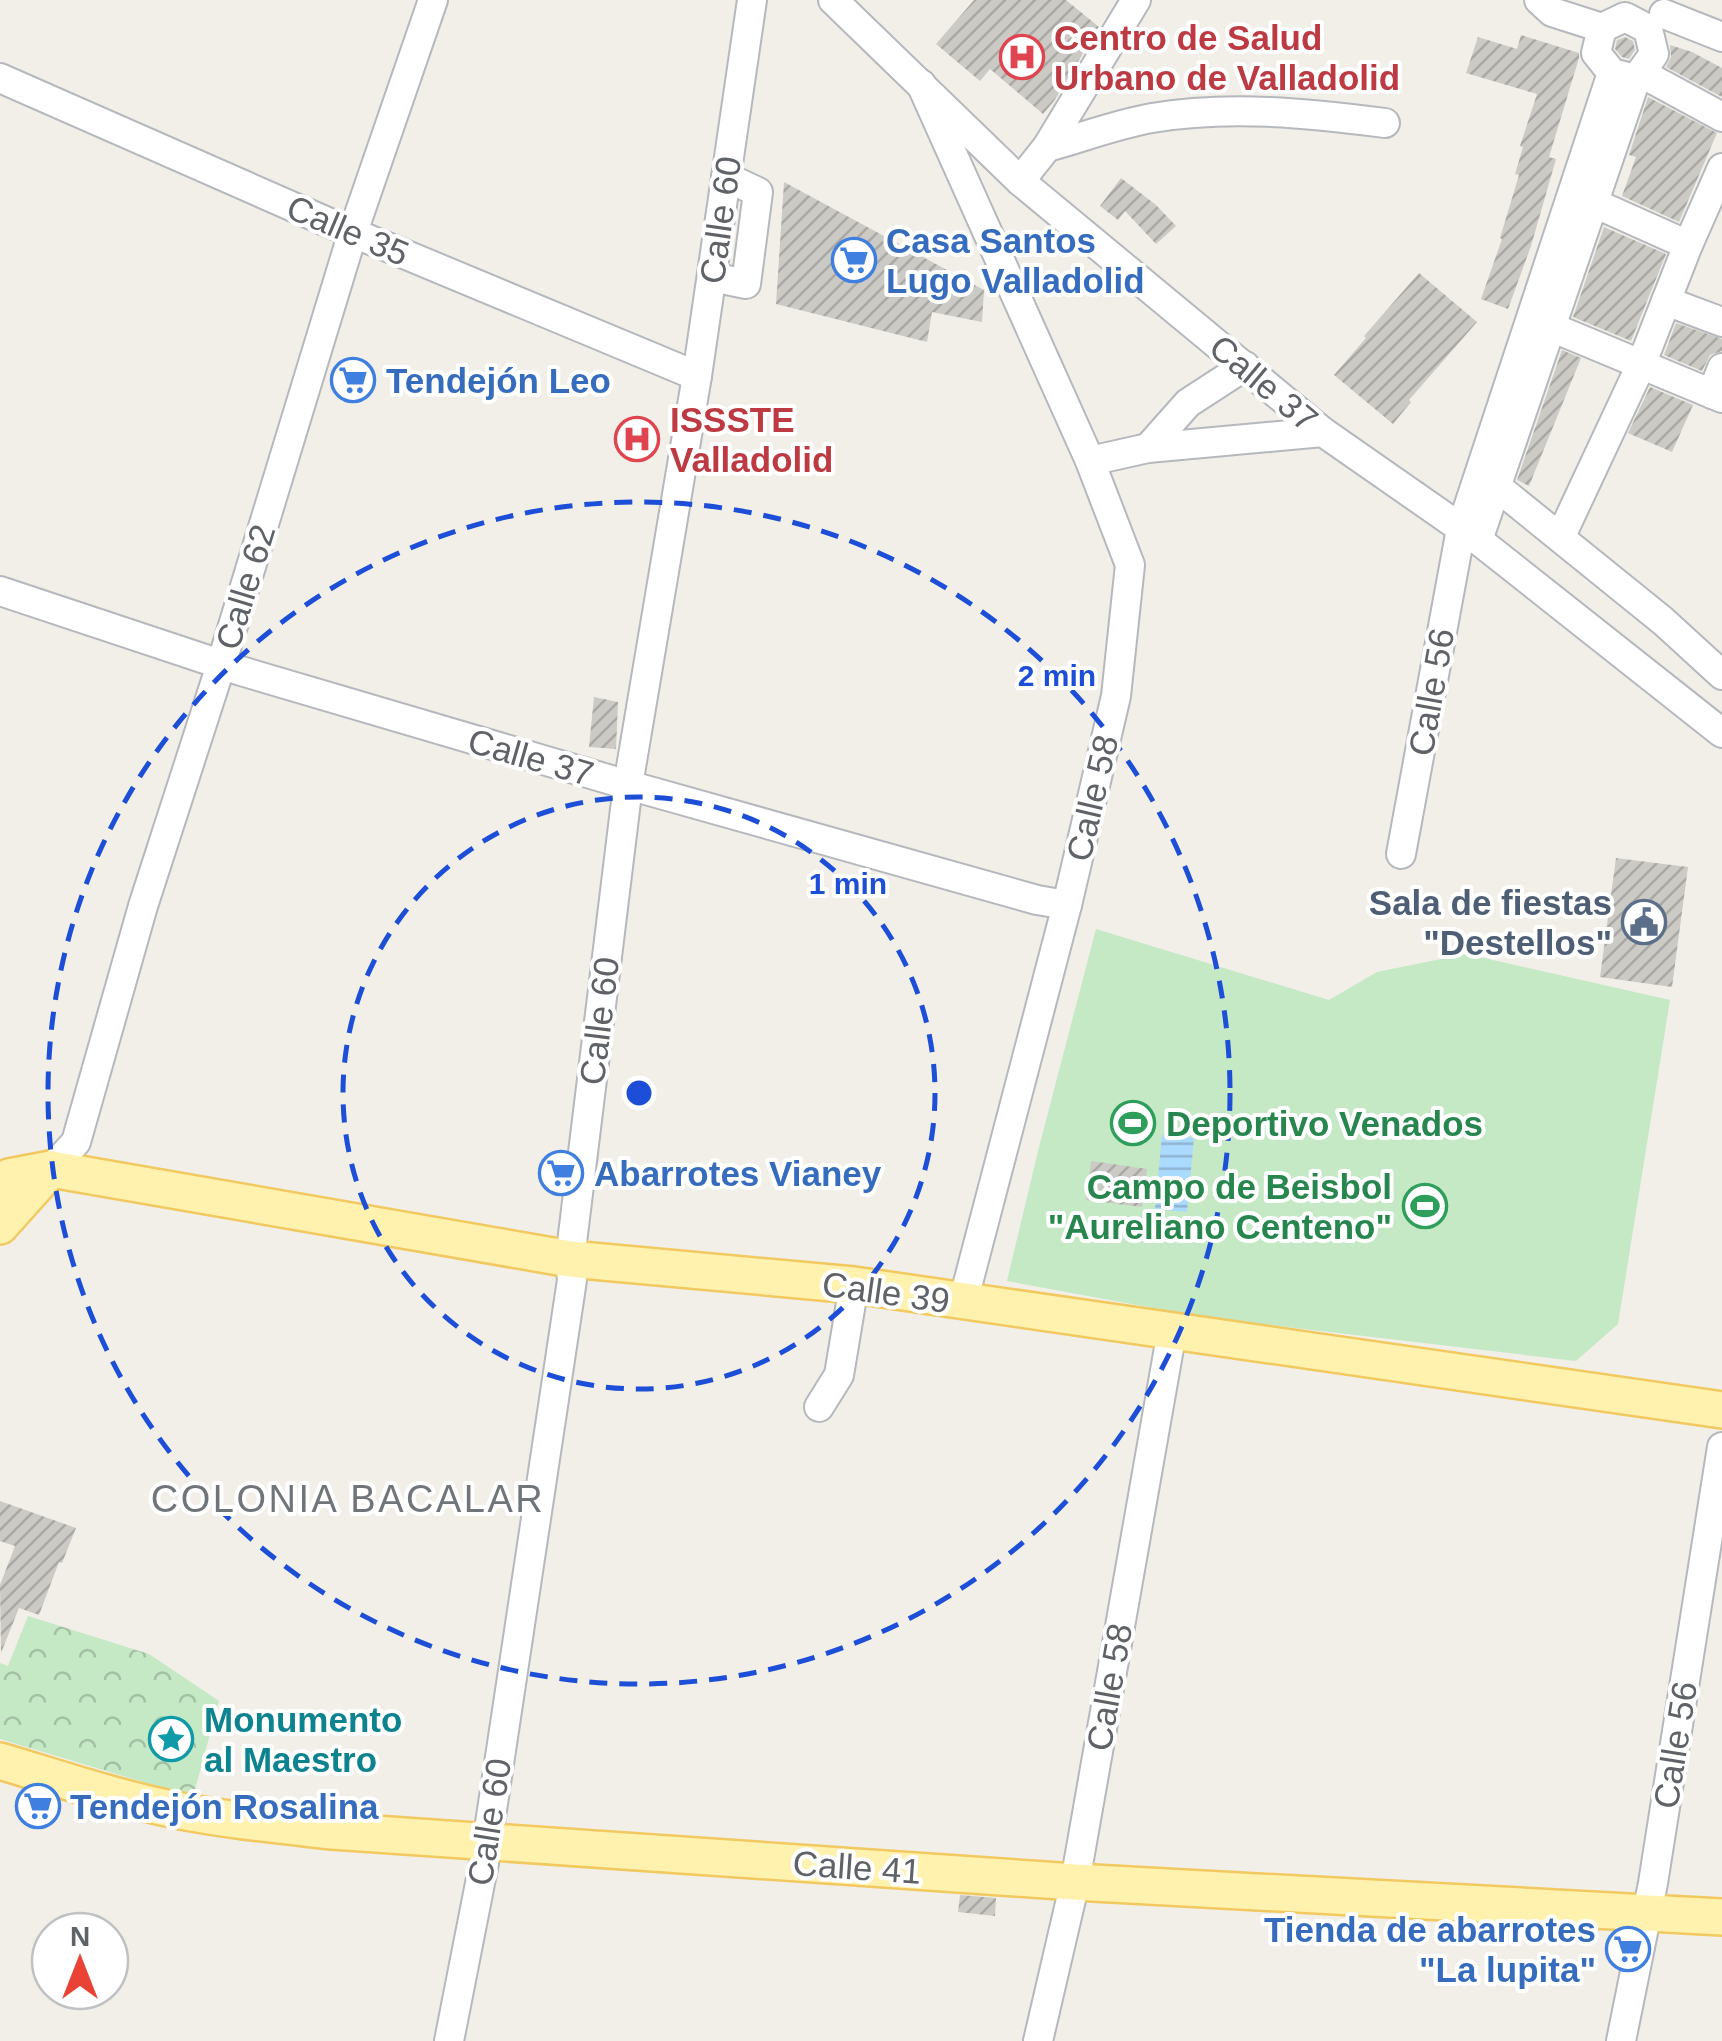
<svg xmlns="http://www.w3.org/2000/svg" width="1722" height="2041" viewBox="0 0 1722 2041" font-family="Helvetica,sans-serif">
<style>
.park{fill:url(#park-crowns)}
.pitch{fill:#c5e8c5}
.water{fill:url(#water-rules)}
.building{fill:url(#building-hatch)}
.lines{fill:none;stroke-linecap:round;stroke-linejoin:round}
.minor-casing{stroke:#b5b8bc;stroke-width:32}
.major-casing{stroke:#f2c960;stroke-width:40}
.minor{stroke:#fff;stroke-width:28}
.major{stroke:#fff2af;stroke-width:35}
.ring{fill:none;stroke:#1d4ed8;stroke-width:5;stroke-dasharray:18 12}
.labels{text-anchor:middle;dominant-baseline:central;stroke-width:8;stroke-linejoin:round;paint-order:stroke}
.health-label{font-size:35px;font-weight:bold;fill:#be3a42;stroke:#fff;text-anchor:start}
.street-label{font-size:35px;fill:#5f6368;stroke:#fff}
.shop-label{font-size:35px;font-weight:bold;fill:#366cbe;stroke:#fff;text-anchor:start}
.service-label{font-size:35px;font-weight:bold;fill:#4e5e75;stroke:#fff;text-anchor:end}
.leisure-label{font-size:35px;font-weight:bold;fill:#27864d;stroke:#fff;text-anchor:start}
.culture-label{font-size:35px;font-weight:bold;fill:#0d838f;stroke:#fff;text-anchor:start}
.neighbourhood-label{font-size:38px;letter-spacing:2.5px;fill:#70757a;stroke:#fff}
.centre{fill:#1d4ed8;stroke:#fff;stroke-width:5}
.ring-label{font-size:30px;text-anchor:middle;font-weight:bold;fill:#1d4ed8;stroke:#fff;stroke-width:8;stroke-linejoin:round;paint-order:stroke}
</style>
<defs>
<pattern id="park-crowns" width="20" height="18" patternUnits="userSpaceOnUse" patternTransform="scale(2.5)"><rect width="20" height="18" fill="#c5e8c5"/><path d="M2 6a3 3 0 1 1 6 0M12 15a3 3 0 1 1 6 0" fill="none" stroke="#a3c0a4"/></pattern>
<pattern id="water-rules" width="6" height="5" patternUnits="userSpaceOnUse" patternTransform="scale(2.5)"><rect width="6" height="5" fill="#aadaff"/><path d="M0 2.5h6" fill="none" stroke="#8eb4d2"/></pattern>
<pattern id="building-hatch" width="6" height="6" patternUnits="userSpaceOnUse" patternTransform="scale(2.5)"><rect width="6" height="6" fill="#cccac5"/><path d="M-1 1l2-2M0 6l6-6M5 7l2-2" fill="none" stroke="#a9a8a4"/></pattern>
</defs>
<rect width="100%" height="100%" fill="#f1efe8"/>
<polygon class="park" points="28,1616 149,1654 219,1701 193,1797 0,1739 0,1663 8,1666"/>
<polygon class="pitch" points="1096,929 1329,1000 1377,972 1466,954 1670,1000 1618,1324 1576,1361 1202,1317 1007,1281 1038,1151"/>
<polygon class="water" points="1162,1135 1194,1138 1187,1212 1155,1209"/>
<g class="building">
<polygon points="974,0 1066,0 1099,27 1054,101 1043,114 990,69 980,81 936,44"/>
<polygon points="1521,35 1579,53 1579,58 1549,157 1556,159 1531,246 1508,309 1481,299 1502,239 1500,238 1519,175 1515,174 1523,147 1520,146 1537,94 1466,73 1478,37 1517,49"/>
<polygon points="1625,37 1633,41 1635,50 1629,59 1622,57 1615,49 1617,40"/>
<polygon points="1670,45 1692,52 1722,68 1722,97 1666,67 1671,57"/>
<polygon points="1648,97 1717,133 1679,222 1622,196 1636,157 1629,155"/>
<polygon points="1121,178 1156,205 1176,226 1156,244 1125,211 1118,220 1100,206"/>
<polygon points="784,182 984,290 982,322 932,312 927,342 776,304"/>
<polygon points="1604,227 1666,254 1631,341 1573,317"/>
<polygon points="1419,273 1477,322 1409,400 1411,402 1393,424 1334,375 1366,338 1364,336"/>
<polygon points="1676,323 1722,339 1722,351 1710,355 1702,371 1664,355"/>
<polygon points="1562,350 1581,358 1529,486 1517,480"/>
<polygon points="1650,387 1693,405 1672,452 1628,433"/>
<polygon points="594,697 618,702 616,749 589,747"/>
<polygon points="1616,858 1688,867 1672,987 1600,977"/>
<polygon points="1091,1161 1147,1169 1142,1207 1086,1200"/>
<polygon points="0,1501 76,1528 62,1563 59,1562 39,1615 19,1608 1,1653 0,1585 15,1546 0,1541"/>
<polygon points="960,1895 996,1898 995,1916 958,1912"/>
</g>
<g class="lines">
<defs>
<g id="minor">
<polyline points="833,0 1020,181 1323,432 1478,540 1722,733"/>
<polyline points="1539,0 1552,12 1602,28 1625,17 1648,29 1654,54 1636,79 1612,73 1596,53 1602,28"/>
<polyline points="1664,14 1722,37"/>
<polyline points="1641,73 1722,117"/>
<polyline points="0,78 332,224 697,376"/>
<polyline points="921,84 1090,461 1130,565 1116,696 1067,905 963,1302"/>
<path d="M1047 147C1081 138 1117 124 1152 118 1228 105 1308 113 1385 123"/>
<polyline points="1020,181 1047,147 1136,0"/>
<polyline points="1594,203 1688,245"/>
<polyline points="712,277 746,284 758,192 726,177"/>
<polyline points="1666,301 1722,322"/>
<polyline points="1551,327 1722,398"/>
<polyline points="1245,366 1188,403 1148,448 1323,432"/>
<polyline points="1712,394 1722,368"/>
<polyline points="1090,461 1148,448"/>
<polyline points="1496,486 1663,621 1722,675"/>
<polyline points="1561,536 1641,365 1688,245 1722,168"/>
<polyline points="1478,540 1636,79"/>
<polyline points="0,591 241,671 628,785 1037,900 1067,905"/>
<polyline points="1401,854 1461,529 1612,73"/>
<polyline points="51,1169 76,1142 143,906 221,665 353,232 433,0"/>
<polyline points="819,1407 839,1375 854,1285"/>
<polyline points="449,2041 484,1863 572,1280 570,1259 628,785 697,376 752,0"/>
<polyline points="1038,2041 1075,1882 1172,1331"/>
<polyline points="1621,2041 1653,1883 1722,1447"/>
</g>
<g id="major">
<polyline points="0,1184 9,1177 51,1169 570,1259 854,1285 1722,1410"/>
<polyline points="0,1226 51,1169"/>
<path d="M0 1761C57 1778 113 1797 171 1809 224 1820 278 1825 332 1831L1075 1882 1722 1917"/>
</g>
</defs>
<use href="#minor" class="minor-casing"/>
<use href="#major" class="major-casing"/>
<use href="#minor" class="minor"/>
<use href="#major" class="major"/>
</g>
<g class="ring">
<circle cx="639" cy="1093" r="296"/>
<circle cx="639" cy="1093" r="591"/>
</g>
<defs>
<symbol id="hospital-ring" viewBox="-11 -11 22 22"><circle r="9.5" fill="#fff" stroke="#e0444e" stroke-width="1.5"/><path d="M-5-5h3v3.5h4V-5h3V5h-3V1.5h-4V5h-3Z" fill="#e0444e"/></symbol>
<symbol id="supermarket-ring" viewBox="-11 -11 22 22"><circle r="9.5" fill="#fff" stroke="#3f7fe0" stroke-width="1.5"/><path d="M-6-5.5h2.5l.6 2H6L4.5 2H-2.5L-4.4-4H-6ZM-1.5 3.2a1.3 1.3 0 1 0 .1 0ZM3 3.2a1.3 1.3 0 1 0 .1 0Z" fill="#3f7fe0"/></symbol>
<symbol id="civic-ring" viewBox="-11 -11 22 22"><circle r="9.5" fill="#fff" stroke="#5c6f8a" stroke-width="1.5"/><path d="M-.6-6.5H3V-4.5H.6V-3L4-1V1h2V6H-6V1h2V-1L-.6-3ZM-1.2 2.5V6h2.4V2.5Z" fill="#5c6f8a"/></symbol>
<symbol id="stadium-ring" viewBox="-11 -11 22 22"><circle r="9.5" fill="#fff" stroke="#2e9e5b" stroke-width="1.5"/><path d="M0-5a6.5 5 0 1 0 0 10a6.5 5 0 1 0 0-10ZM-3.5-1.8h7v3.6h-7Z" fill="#2e9e5b"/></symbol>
<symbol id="sight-ring" viewBox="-11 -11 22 22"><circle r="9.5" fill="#fff" stroke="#0f9aa8" stroke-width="1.5"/><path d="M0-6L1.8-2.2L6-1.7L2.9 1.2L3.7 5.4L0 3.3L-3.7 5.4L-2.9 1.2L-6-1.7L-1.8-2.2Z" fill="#0f9aa8"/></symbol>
</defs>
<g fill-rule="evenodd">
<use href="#hospital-ring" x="997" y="32" width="50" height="50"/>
<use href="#supermarket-ring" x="829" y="235" width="50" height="50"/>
<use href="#supermarket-ring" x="328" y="355" width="50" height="50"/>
<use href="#hospital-ring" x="612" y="414" width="50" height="50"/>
<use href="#civic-ring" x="1619" y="897" width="50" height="50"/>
<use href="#stadium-ring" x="1108" y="1098" width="50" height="50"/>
<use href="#supermarket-ring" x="536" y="1148" width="50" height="50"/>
<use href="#stadium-ring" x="1400" y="1181" width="50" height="50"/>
<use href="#sight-ring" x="146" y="1714" width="50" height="50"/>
<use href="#supermarket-ring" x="13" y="1781" width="50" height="50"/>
<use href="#supermarket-ring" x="1603" y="1924" width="50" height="50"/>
</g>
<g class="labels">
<g class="health-label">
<text x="1054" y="37">Centro de Salud<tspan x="1054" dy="40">Urbano de Valladolid</tspan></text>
<text x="670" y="419">ISSSTE<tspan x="670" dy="40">Valladolid</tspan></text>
</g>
<g class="street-label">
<text transform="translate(720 220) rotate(-82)">Calle 60</text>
<text transform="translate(348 230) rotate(23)">Calle 35</text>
<text transform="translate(1264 383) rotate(40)">Calle 37</text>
<text transform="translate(245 587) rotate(-73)">Calle 62</text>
<text transform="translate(1431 692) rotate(-80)">Calle 56</text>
<text transform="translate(531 757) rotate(16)">Calle 37</text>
<text transform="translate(1092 798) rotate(-77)">Calle 58</text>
<text transform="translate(599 1021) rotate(-83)">Calle 60</text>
<text transform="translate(886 1292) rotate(8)">Calle 39</text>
<text transform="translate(1109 1687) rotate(-80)">Calle 58</text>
<text transform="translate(1675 1745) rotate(-81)">Calle 56</text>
<text transform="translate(489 1822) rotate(-81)">Calle 60</text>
<text transform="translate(857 1867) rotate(4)">Calle 41</text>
</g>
<g class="shop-label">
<text x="886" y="240">Casa Santos<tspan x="886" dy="40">Lugo Valladolid</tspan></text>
<text x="386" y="380">Tendejón Leo</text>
<text x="594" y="1173">Abarrotes Vianey</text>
<text x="70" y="1806">Tendejón Rosalina</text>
<text x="1596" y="1929" text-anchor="end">Tienda de abarrotes<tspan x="1596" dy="40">"La lupita"</tspan></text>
</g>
<g class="service-label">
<text x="1612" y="902">Sala de fiestas<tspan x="1612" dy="40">"Destellos"</tspan></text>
</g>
<g class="leisure-label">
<text x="1166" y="1123">Deportivo Venados</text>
<text x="1392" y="1186" text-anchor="end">Campo de Beisbol<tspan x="1392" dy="40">"Aureliano Centeno"</tspan></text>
</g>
<g class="culture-label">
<text x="204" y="1719">Monumento<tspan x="204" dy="40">al Maestro</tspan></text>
</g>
<g class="neighbourhood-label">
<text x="348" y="1499">COLONIA BACALAR</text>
</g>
</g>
<circle cx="639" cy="1093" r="15" class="centre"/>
<g class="ring-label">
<text x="1057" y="686">2 min</text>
<text x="848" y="894">1 min</text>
</g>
<g transform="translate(80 1961)"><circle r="48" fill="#ffffff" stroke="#bfc1c3" stroke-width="2.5"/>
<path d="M0-8L18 38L0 25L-18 38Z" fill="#ea4335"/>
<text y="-15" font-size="28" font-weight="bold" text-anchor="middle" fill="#5f6368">N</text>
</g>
</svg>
